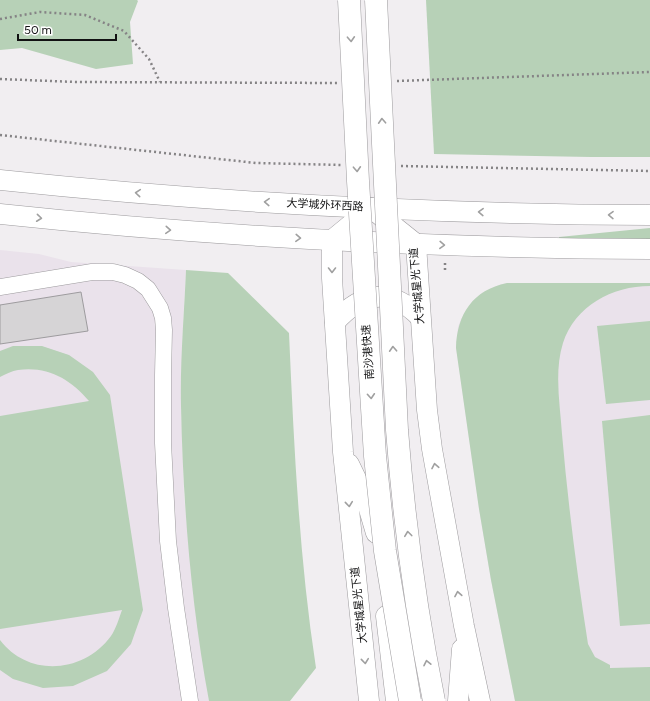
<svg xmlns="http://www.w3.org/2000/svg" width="650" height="701" viewBox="0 0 650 701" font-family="Figtree,'Noto Sans SC',sans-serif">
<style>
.built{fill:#eae2eb}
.green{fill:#b7d1b7}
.building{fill:#d6d4d6;stroke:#9d9b9e}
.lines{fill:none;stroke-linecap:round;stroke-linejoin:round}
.minor-casing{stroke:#9c9a9d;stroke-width:17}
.major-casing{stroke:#9c9a9d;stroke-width:21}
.path{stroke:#858385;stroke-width:2.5;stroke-dasharray:2 3;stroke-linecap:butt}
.minor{stroke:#fff;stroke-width:16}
.major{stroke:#fff;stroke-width:20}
.highway-bridge-casing{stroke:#9c9a9d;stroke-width:23;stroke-linecap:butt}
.highway-bridge{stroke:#fff;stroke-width:22}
.oneway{stroke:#a0a0a0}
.labels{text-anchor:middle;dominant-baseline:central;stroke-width:3;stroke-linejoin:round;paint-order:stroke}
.street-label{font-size:11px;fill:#111112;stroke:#fff}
</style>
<rect width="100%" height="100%" fill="#f1eef1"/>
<g class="built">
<polygon points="0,250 39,254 71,262 186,270 183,325 181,405 184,495 194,600 209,701 0,701"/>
<polygon points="507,283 650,283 650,701 515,701 491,580 479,509 456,348 458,327 461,319 469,306 475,299 482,293 499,285"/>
</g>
<g class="green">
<polygon points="0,0 137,0 138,1 130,22 133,64 96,69 22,48 0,50"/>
<polygon points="426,0 650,0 650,157 591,157 434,154"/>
<polygon points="650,228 650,239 559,238 559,237"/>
<path d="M186 270 228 273 289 333C294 446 299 557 316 668L290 701H209C191 604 183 505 181 406 180 361 184 316 186 270Z"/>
<path d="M507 283H650V286C612 286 575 306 563 343 554 372 560 404 562 434 568 504 577 574 588 644L595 657 610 665V668L650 667V701H515L491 580 479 509 456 348C457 314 473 290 507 283Z"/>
<polygon points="650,321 650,400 606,404 597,326"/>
<path d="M13 346H42L69 355 93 372 110 395 143 610 131 644 107 671 73 686 43 688 13 679 0 670V640C29 678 84 673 111 636 116 629 119 618 122 610L0 629V416L89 401C70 379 48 366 18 370 12 371 6 374 0 377V351Z"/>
<polygon points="650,415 650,624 620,626 602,421"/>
</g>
<polygon class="building" points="81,292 88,331 0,344 0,305"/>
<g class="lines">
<defs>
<polyline id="minor" points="0,287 92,272 113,272 125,275 138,281 148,289 160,308 163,318 164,330 163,375 163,443 168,541 176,608 190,701"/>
<g id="major">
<path d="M0 180C216 203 433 214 650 215"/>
<path d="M0 214C216 237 433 248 650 249"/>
<path d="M335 322C362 292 390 287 420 317"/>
<polyline points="349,464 366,499 376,533"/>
<polyline points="386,616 396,701"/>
<polyline points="369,701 343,452 332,278 332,240 371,208 416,244 427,410 432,449 464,626 480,701"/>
<polyline points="458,701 462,649"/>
</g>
</defs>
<use href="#minor" class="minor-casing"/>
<use href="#major" class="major-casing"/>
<g class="path">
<polyline points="0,19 40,12 85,15 124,31 149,59 160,82"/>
<polyline points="0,79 76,82 338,83"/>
<polyline points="397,81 650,72"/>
<polyline points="0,135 256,163 342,165"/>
<polyline points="401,166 650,171"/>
<polyline points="445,270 445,261"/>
</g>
<use href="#minor" class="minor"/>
<use href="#major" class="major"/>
<defs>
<g id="highway-bridge">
<polyline points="349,0 358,181 375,456 385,551 410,701"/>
<path d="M376 0 397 430C404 521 416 612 434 701"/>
</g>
</defs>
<use href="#highway-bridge" class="highway-bridge-casing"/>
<use href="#highway-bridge" class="highway-bridge"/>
</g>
<defs><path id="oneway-chevron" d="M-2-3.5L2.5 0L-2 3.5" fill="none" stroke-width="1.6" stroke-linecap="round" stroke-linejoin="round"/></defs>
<g class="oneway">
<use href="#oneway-chevron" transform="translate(351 39) rotate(87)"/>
<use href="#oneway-chevron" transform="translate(382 121) rotate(-93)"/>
<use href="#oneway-chevron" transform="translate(357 169) rotate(87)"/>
<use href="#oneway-chevron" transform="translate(138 193) rotate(-175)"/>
<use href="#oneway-chevron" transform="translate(267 202) rotate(-177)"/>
<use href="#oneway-chevron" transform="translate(481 212) rotate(-178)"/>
<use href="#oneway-chevron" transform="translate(611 215) rotate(-179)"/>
<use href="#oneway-chevron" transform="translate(39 218) rotate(6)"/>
<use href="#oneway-chevron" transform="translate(168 230) rotate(4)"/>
<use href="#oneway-chevron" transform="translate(298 238) rotate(3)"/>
<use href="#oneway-chevron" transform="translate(442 245) rotate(2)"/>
<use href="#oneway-chevron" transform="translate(332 270) rotate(90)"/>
<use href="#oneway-chevron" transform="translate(393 349) rotate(-93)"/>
<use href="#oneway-chevron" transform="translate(371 396) rotate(86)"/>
<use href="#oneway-chevron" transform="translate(435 466) rotate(-101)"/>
<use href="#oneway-chevron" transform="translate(349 504) rotate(84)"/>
<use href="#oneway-chevron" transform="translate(408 534) rotate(-97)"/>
<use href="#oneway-chevron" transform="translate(458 594) rotate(-100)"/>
<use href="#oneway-chevron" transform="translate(365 661) rotate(84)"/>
<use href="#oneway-chevron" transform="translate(427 663) rotate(-102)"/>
</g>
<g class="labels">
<g class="street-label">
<text transform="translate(325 205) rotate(3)">大学城外环西路</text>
<text transform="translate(417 286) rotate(-95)">大学城星光下道</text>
<text transform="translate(368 352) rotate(-94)">南沙港快速</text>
<text transform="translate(359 605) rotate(-96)">大学城星光下道</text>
</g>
</g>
<path d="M18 34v6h98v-6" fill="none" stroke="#111112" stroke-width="2"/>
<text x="24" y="34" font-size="12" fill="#111112" stroke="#ffffff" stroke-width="3" paint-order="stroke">50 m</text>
</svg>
